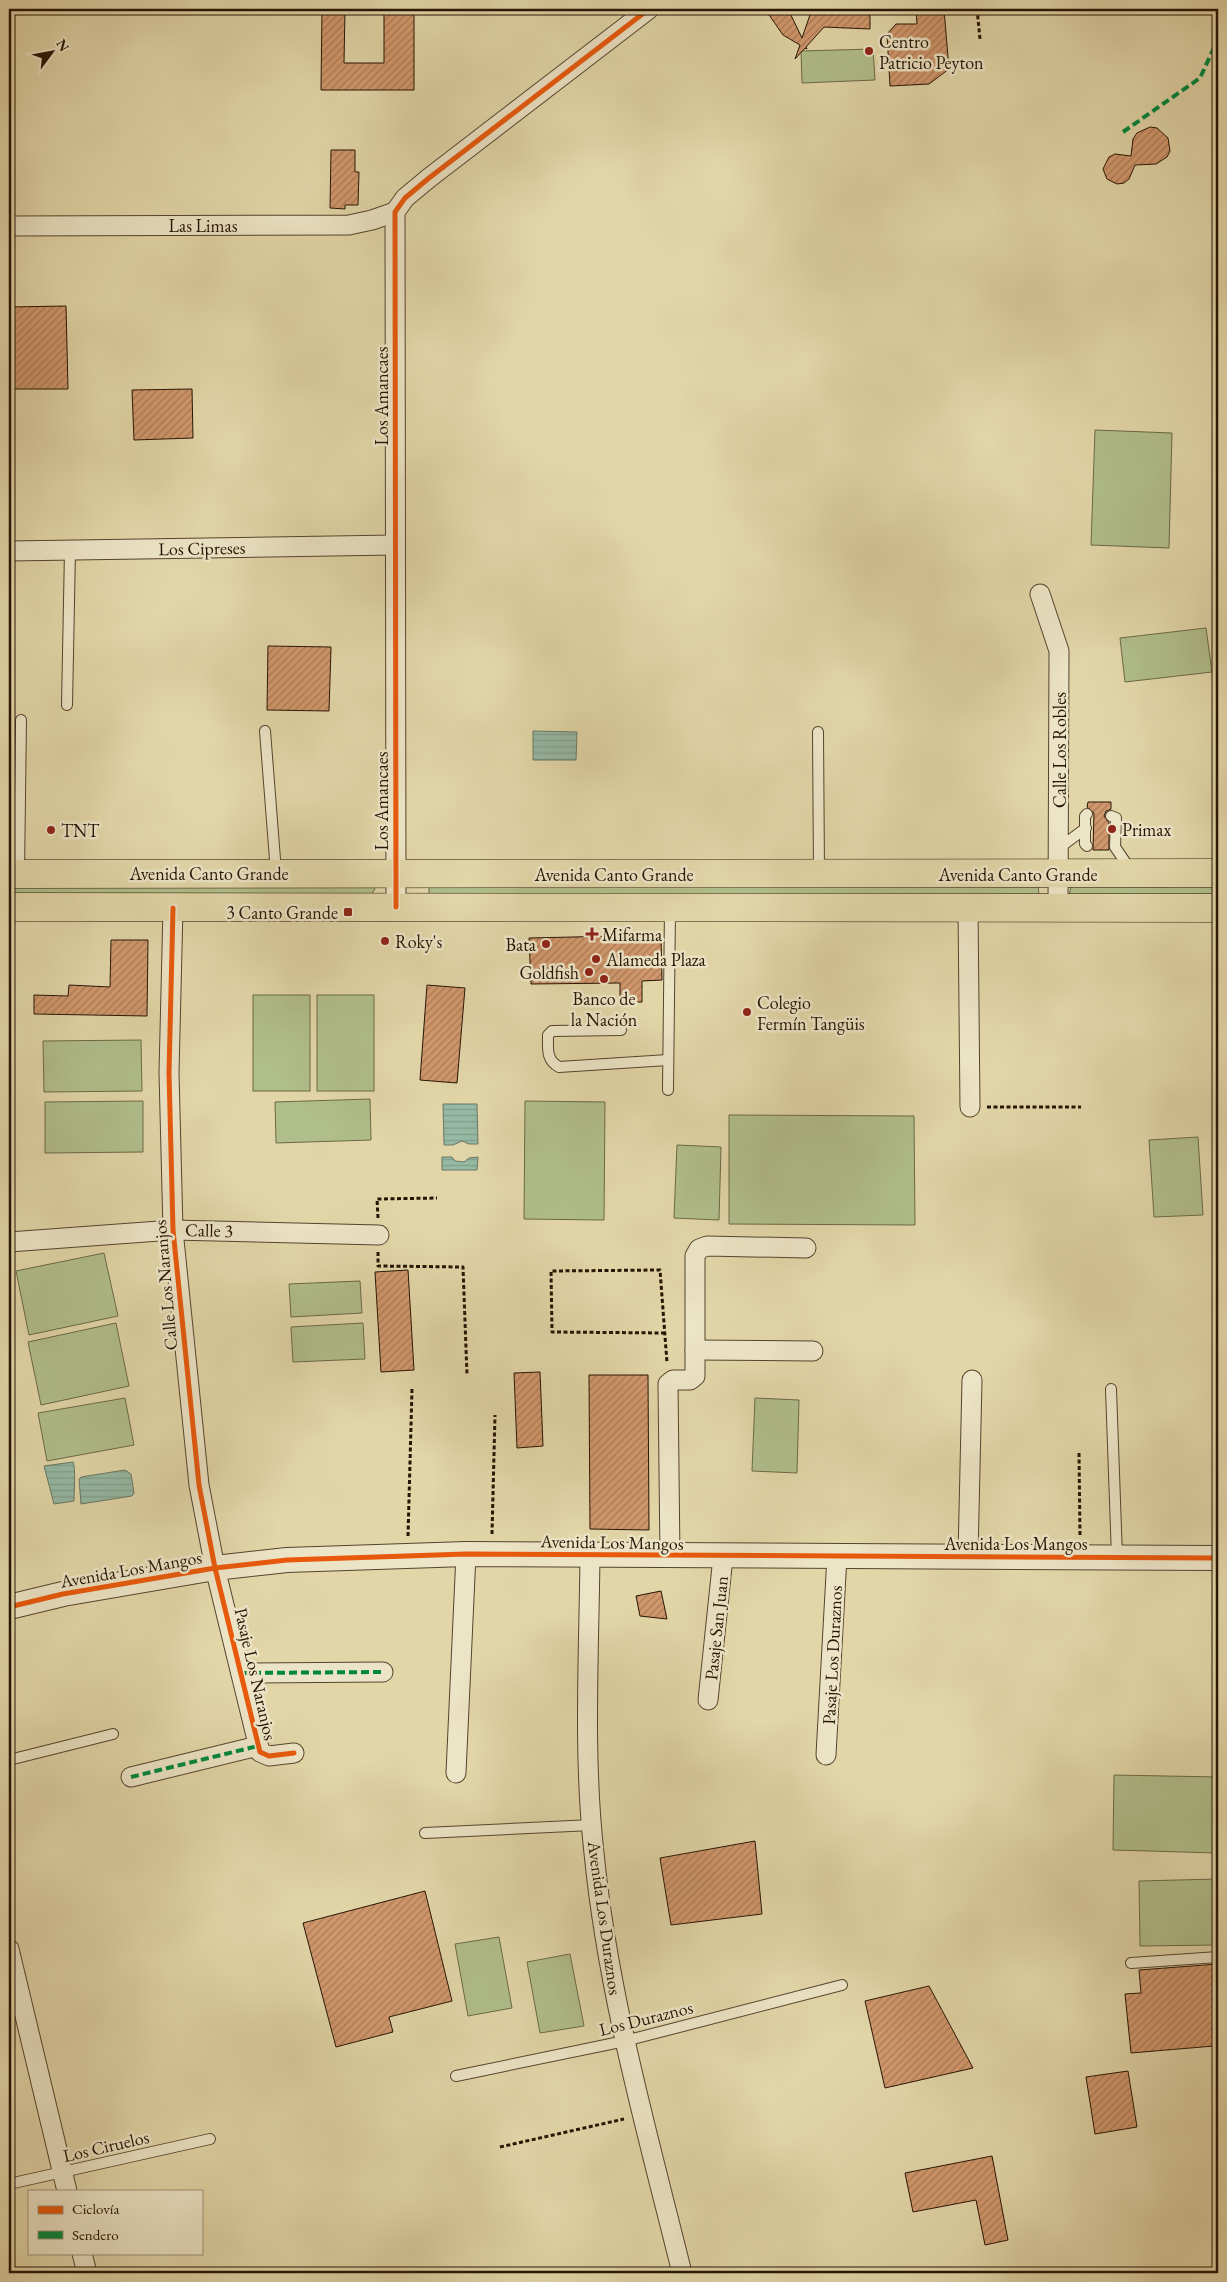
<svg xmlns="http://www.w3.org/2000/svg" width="1227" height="2282" viewBox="0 0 1227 2282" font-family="'EB Garamond',serif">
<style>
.grass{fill:#b0be8a;stroke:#6b6947}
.water{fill:url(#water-rules);stroke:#697764}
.building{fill:url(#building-hatch);stroke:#261404}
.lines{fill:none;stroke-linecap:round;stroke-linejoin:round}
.service-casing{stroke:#55442d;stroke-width:12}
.minor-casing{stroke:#55442d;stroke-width:21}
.tertiary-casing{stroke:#55442d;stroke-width:26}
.primary-casing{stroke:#261404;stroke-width:29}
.path{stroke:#261404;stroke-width:3;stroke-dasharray:4 2.5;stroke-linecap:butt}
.service{stroke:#ece4c6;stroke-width:10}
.minor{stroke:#ece4c6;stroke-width:19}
.tertiary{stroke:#ece4c6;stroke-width:24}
.primary{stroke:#e2d6a8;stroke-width:28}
.quiet{stroke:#00873e;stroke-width:4;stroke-dasharray:8 4;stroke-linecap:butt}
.cycleway-casing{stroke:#ece4c6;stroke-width:8}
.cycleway{stroke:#e8590c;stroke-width:5}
.poi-dot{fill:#8f2418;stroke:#ece4c6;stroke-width:2}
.labels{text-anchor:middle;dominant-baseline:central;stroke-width:5;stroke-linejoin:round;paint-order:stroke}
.poi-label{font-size:18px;fill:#261404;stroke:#ece4c6;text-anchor:start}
.street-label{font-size:18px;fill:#261404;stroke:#ece4c6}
</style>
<defs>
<pattern id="water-rules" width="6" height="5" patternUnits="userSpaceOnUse" patternTransform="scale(1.25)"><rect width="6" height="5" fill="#95b9a4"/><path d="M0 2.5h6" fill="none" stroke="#809e8c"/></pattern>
<pattern id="building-hatch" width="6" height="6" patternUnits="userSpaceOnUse" patternTransform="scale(1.25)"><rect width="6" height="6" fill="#d2986d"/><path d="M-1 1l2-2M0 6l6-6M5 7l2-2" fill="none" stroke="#aa7b57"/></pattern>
</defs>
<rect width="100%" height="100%" fill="#e2d6a8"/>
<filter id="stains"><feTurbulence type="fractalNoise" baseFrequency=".004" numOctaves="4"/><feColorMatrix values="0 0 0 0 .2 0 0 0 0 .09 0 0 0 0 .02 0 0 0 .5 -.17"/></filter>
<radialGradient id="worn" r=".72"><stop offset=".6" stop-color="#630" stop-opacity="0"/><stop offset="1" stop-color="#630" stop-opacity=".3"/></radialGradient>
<g class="grass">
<polygon points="873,49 875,80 802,83 801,51"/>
<polygon points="1095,430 1172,433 1169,548 1091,545"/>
<polygon points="1206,628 1212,672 1125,682 1120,638"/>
<polygon points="9,879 370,881 375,889 371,895 9,897"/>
<polygon points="1218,880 1218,898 1069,895 1071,887 1078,882"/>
<polygon points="1038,884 1039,895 429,895 429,885"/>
<rect x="253" y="995" width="57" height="96"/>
<rect x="317" y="995" width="57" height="96"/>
<polygon points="141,1040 142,1091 44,1092 43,1041"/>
<polygon points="370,1099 371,1140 276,1143 275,1102"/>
<polygon points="143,1101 143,1152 45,1153 45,1102"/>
<polygon points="525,1101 605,1102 604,1220 524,1219"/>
<polygon points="729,1115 914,1116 915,1225 729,1224"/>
<polygon points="1198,1137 1203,1215 1154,1217 1149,1140"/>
<polygon points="677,1145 721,1147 719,1220 674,1218"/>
<polygon points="104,1253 118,1316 29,1335 16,1271"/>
<polygon points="360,1281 362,1313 291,1317 289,1284"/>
<polygon points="116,1323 129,1386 41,1405 28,1342"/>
<polygon points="363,1323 365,1359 293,1362 291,1327"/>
<polygon points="125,1398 134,1445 47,1461 38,1413"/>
<polygon points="755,1398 799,1400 797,1473 752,1471"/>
<polygon points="1114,1775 1218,1777 1218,1853 1113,1850"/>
<polygon points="1218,1879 1218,1945 1140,1946 1139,1881"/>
<polygon points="499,1937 512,2008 468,2016 455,1944"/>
<polygon points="570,1954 584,2026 540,2033 527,1962"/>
</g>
<g class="water">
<polygon points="533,731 577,732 576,760 533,760"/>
<polygon points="443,1104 477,1104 478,1144 469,1144 462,1141 453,1145 444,1145"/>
<polygon points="442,1157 452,1157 455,1161 464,1162 469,1158 478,1157 477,1170 442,1170"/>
<path d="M73 1462C76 1469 74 1491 74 1501L54 1504 44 1466Z"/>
<polygon points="125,1470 131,1474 134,1493 132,1496 81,1504 79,1479 81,1477"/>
</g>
<g class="building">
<polygon points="322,9 345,9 344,63 384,63 384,9 414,9 414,90 321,90"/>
<polygon points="765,9 788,9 802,38 812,9 870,9 870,29 824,27 806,47 807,49 805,48 795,59 800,45 783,35"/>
<polygon points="916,9 944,9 949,69 929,84 890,86 887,34 896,24 917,24"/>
<polygon points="1150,127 1157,128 1168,138 1170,151 1167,157 1156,164 1135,165 1129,179 1124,183 1117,184 1107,179 1103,169 1109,157 1115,154 1131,156 1133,139 1137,133"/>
<polygon points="331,150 355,150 355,172 359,172 358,205 345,205 345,209 330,208"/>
<polygon points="66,306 68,389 9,389 9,307"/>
<polygon points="192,389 193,438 134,440 132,390"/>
<polygon points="268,646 331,647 329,711 267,710"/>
<polygon points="1088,802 1111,802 1111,809 1106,811 1104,816 1109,823 1109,850 1093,850 1094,813 1087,807"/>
<polygon points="661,935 662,980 642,981 642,1002 620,1002 620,983 531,984 529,938"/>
<polygon points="111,940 148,940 147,1016 34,1014 34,995 68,996 69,985 110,987"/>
<polygon points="427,985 465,988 457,1083 420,1080"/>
<polygon points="408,1270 414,1370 381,1372 375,1272"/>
<polygon points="540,1372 543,1446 517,1448 514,1373"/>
<polygon points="589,1375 648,1375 649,1530 590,1529"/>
<polygon points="661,1591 667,1619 640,1616 636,1596"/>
<polygon points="755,1841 762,1914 671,1925 660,1858"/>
<polygon points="425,1891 452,2001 389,2017 393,2032 336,2047 303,1923"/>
<polygon points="1218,1964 1218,2026 1212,2027 1214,2046 1131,2053 1125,1994 1141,1993 1139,1970"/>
<polygon points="929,1986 973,2068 885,2088 865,2001"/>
<polygon points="1128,2071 1137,2127 1095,2134 1086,2077"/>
<polygon points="992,2156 1008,2240 985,2245 976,2200 913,2212 905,2173"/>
</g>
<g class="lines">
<defs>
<g id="service">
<polyline points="67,705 70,550"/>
<polyline points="265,731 276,872"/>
<polyline points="818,732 819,873"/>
<polyline points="1111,816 1116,818 1115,847 1130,869"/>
<polyline points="1087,846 1085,844 1085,816 1087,814"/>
<polyline points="1059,848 1086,828"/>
<polyline points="19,874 21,720"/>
<path d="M621 1030 552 1031 548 1035C548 1049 546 1060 559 1067L668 1060"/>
<polyline points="668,1090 670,909"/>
<polyline points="1111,1389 1117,1557"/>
<polyline points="9,1760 113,1734"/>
<polyline points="425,1833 592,1825"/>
<polyline points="1131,1963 1218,1957"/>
<polyline points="456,2076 625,2041 842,1985"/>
<polyline points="9,2184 210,2139"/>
</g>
<g id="minor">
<polyline points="9,226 349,225 372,220 395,212"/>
<polyline points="9,551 395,545"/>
<polyline points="1040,594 1059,651 1058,909"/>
<polyline points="396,907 395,212 405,198 429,178 649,9"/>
<polyline points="173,908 169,1073 173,1230 199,1485 215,1568 260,1752 269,1756 294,1753"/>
<polyline points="968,908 970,1107"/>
<polyline points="9,1242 173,1230 379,1235"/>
<polyline points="695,1350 813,1351"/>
<path d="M590 1555C589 1654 583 1755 594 1853 608 1996 648 2135 682 2273"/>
<polyline points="968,1556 972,1380"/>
<polyline points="670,1557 668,1384 673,1380 690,1380 695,1376 695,1256 699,1249 707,1246 806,1248"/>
<polyline points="241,1673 383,1672"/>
<polyline points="708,1700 723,1557"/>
<polyline points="826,1755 837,1556"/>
<polyline points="456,1773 466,1554"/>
<polyline points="131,1777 258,1746"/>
<polyline points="9,1949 67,2191"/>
<polyline points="82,2253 87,2273"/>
</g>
<polyline id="tertiary" points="9,1607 63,1594 215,1568 287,1560 466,1554 1218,1558"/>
<g id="primary">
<polyline points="9,874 1218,873"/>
<polyline points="9,907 1218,908"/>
</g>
</defs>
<use href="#service" class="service-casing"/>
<use href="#minor" class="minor-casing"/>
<use href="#tertiary" class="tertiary-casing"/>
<use href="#primary" class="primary-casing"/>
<g class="path">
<polyline points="977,9 980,39"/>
<polyline points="987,1107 1081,1107"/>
<polyline points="378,1218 377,1199 437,1198"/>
<polyline points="378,1252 378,1266 463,1267 467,1375"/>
<polyline points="665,1333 552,1332 551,1271 660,1270 667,1363"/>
<polyline points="1079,1453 1080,1537"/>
<polyline points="492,1534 495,1415"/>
<polyline points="408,1536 412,1389"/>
<polyline points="500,2147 624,2119"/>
</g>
<use href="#service" class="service"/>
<use href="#minor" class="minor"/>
<use href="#tertiary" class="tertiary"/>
<use href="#primary" class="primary"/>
<g class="quiet">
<polyline points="1123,132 1200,78 1218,39"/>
<polyline points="241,1673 383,1672"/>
<polyline points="131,1777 258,1746"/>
</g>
<defs>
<g id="cycleway">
<polyline points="396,907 395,212 405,198 429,178 649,9"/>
<polyline points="173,908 169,1073 173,1230 199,1485 215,1568 260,1752 269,1756 294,1753"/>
<polyline points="9,1607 63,1594 215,1568 287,1560 466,1554 1218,1558"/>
</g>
</defs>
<use href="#cycleway" class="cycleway-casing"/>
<use href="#cycleway" class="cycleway"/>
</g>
<g class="poi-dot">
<circle cx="869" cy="51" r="5"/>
<circle cx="1112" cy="829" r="5"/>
<circle cx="51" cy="830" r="5"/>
<rect x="343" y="907" width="10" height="10" rx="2.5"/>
<path d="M589.5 926.5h5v5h5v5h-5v5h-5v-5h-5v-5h5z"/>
<circle cx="385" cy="941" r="5"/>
<circle cx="546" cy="944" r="5"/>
<circle cx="596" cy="959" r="5"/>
<circle cx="589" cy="972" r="5"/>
<circle cx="604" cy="979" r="5"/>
<circle cx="747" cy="1012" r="5"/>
</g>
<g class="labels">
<g class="poi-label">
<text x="879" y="41">Centro<tspan x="879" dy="21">Patricio Peyton</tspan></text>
<text x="1122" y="829">Primax</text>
<text x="61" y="830">TNT</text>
<text x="338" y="912" text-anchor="end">3 Canto Grande</text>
<text x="602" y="934">Mifarma</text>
<text x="395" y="941">Roky's</text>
<text x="536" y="944" text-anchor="end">Bata</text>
<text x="606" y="959">Alameda Plaza</text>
<text x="579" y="972" text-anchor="end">Goldfish</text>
<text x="604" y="998" text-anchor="middle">Banco de<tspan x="604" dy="21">la Nación</tspan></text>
<text x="757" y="1002">Colegio<tspan x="757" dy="21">Fermín Tangüis</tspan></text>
</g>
<g class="street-label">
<text x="203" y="225">Las Limas</text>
<text transform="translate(381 396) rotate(-90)">Los Amancaes</text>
<text transform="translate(202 548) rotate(-1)">Los Cipreses</text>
<text transform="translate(1059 750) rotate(-90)">Calle Los Robles</text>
<text transform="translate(381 801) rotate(-90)">Los Amancaes</text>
<text x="209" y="873">Avenida Canto Grande</text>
<text x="614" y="874">Avenida Canto Grande</text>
<text x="1018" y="874">Avenida Canto Grande</text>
<text transform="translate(209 1230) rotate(1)">Calle 3</text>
<text transform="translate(165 1285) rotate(-95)">Calle Los Naranjos</text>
<text transform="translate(612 1542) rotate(1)">Avenida Los Mangos</text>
<text x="1016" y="1543">Avenida Los Mangos</text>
<text transform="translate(131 1569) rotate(-10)">Avenida Los Mangos</text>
<text transform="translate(716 1628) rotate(-84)">Pasaje San Juan</text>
<text transform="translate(832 1655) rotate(-87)">Pasaje Los Duraznos</text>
<text transform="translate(256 1674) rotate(77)">Pasaje Los Naranjos</text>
<text transform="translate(605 1918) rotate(82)">Avenida Los Duraznos</text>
<text transform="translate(646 2018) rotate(-14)">Los Duraznos</text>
<text transform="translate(106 2146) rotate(-13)">Los Ciruelos</text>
</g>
</g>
<rect width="1227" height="2282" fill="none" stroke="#e2d6a8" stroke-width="30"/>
<rect x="10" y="10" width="1207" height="2262" fill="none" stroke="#261404" stroke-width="2.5"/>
<rect x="15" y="15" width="1197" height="2252" fill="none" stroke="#261404"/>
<rect x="28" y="2190" width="175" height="65" fill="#ece4c6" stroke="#9d9178"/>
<rect x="38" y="2206" width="25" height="8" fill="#e8590c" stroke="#9d9178"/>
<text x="72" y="2214" font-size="15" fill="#261404">Ciclovía</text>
<rect x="38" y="2231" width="25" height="8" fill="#00873e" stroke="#9d9178"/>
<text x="72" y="2240" font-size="15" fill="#261404">Sendero</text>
<g transform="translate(52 52) rotate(58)" stroke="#ece4c6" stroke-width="4" paint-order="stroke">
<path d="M0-4L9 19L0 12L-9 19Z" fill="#261404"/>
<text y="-8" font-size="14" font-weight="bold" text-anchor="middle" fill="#261404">N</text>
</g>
<rect width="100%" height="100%" filter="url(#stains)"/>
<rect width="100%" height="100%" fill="url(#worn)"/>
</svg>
